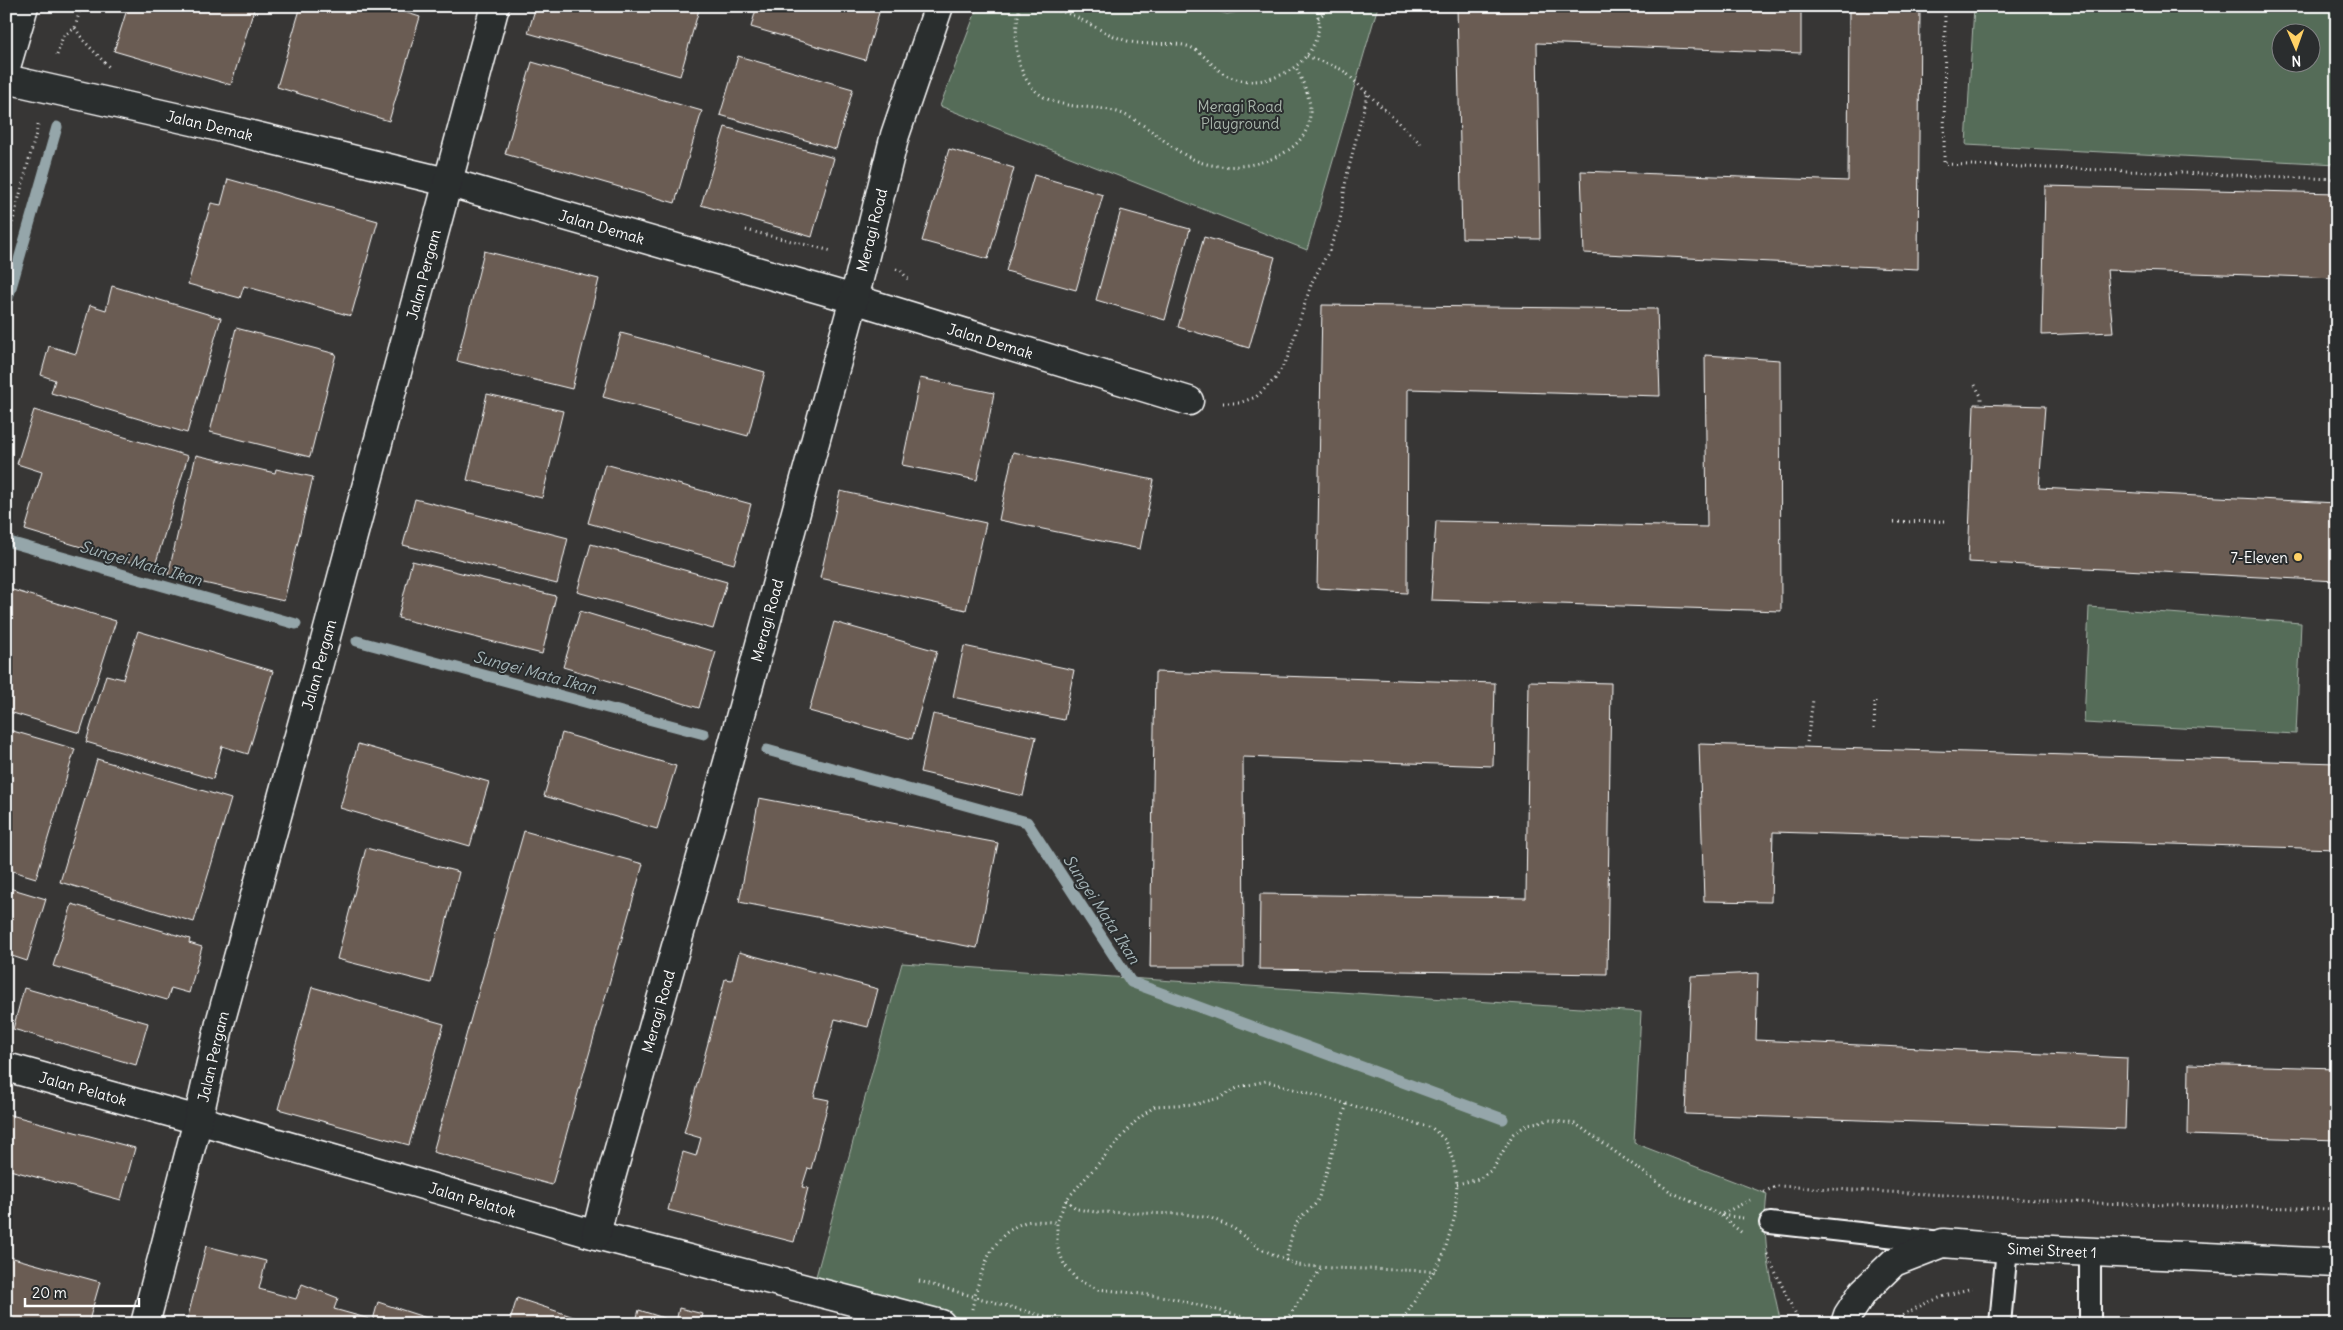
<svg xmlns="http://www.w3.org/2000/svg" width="2343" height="1330" viewBox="0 0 2343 1330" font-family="Delius,sans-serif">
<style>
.green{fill:#556c58;stroke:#aab6ac;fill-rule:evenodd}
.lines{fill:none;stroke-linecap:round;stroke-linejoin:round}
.stream{stroke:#95a6aa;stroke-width:11}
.building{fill:#6b5c52;stroke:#fff}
.service-casing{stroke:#fff;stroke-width:24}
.minor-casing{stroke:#fff;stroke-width:31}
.primary-casing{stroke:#fff;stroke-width:31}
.path{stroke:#fff;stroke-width:3;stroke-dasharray:1 4;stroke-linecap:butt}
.service{stroke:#2a2d2e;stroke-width:20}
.minor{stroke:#2a2d2e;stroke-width:28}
.primary{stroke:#2a2d2e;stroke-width:28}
.poi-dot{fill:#ffd166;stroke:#2a2d2e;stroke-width:2}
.labels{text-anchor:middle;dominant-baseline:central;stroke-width:4;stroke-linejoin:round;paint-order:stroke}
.park-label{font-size:15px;fill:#aab6ac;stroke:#2a2d2e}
.street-label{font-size:15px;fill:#fff;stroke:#2a2d2e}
.poi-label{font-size:15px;fill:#fff;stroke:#2a2d2e;text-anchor:end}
.water-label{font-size:16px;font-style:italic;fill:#a6b5b8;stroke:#2a2d2e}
</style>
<rect width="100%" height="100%" fill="#373635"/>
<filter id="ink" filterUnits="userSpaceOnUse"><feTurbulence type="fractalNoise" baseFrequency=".02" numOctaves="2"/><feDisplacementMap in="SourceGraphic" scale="10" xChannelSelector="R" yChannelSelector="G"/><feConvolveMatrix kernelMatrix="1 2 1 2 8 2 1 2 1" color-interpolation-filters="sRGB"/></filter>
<g filter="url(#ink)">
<g class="green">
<polygon points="978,6 1198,6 1227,14 1244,11 1245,6 1378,6 1307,250 940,106"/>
<path d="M1974 6H2337V164L1966 145ZM2280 32H2310V62H2280Z"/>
<polygon points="2089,607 2301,623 2296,734 2084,723"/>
<path d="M902 963 1641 1012 1634 1143 1767 1194C1761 1243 1771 1276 1781 1324H984L815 1280Z"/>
</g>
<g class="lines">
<g class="stream">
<polyline points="6,305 57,127"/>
<polyline points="6,541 296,624"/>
<polyline points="357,641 704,734"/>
<polyline points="767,750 1027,822 1131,982 1503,1119"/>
</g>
</g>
<g class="building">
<polygon points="128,6 255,6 231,85 114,51"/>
<polygon points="301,6 385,6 420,17 389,121 277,87"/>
<polygon points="536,6 700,6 680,76 528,33"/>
<polygon points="757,6 881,6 865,60 751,27"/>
<polygon points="1457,6 1801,6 1801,53 1537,43 1540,239 1462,238"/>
<polygon points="1849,6 1920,6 1918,269 1584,253 1581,171 1848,181"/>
<polygon points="738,56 853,89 836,149 720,115"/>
<polygon points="532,62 702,111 675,203 505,154"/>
<polygon points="725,127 834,158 812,237 701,205"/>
<polygon points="949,149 1014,168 988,259 922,241"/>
<polygon points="1034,175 1103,195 1076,290 1006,271"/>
<polygon points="228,179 378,221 351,316 244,286 240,298 188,284 211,203 221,205"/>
<polygon points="2045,186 2337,193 2337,278 2107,270 2113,332 2042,335"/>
<polygon points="1121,210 1190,229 1165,320 1096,300"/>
<polygon points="1204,237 1275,257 1249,348 1178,327"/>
<polygon points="484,251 599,279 572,389 457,361"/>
<polygon points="112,286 221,318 187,433 51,393 55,380 41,375 49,346 76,354 90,305 106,310"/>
<polygon points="1322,305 1657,309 1660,396 1408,389 1407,593 1317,588"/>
<polygon points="236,328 336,354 310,457 210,432"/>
<polygon points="621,333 765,372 748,436 603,397"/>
<polygon points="1705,355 1780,360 1781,611 1431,600 1436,521 1707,527"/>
<polygon points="920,378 994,393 977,480 902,465"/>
<polygon points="487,394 563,411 542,498 467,480"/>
<polygon points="1974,404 2045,406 2039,488 2337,503 2337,581 1968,562"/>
<polygon points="34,410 188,456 154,569 25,530 42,472 17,464"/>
<polygon points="1013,452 1154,480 1140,549 999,520"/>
<polygon points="196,455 275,473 276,469 313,477 284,601 168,575"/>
<polygon points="605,464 751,504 734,564 588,523"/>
<polygon points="840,491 986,523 966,610 820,578"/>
<polygon points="415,499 568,538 557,584 403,545"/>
<polygon points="591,544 727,582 713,629 577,592"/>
<polygon points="412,561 556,596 542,654 398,618"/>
<polygon points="6,588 116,621 80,733 6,711"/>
<polygon points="580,611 716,652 699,708 563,667"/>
<polygon points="834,622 937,651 912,739 809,711"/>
<polygon points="138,631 273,671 248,754 222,746 213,779 86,742 106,675 123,679"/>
<polygon points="964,646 1074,670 1064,720 953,697"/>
<polygon points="1155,672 1495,683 1493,766 1243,757 1244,967 1150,967"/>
<polygon points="1529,681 1611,683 1607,974 1259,969 1260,894 1526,898"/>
<polygon points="933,714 1036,737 1023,796 920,772"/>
<polygon points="6,729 75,749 36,878 6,869"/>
<polygon points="562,733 676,766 657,829 544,796"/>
<polygon points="358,744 489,782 470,846 340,808"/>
<polygon points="1699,744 2337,763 2337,849 1773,832 1771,902 1704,901"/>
<polygon points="97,759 231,799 194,922 60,882"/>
<polygon points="759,798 998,843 977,948 739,902"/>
<polygon points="524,831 643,864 552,1185 433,1152"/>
<polygon points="366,848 459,872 431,983 337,959"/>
<polygon points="6,887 46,899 27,961 6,954"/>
<polygon points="72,904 190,939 189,943 202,947 189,993 171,988 167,1000 53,966"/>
<polygon points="739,952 878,989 868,1027 835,1019 814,1097 829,1100 811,1169 808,1168 802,1187 808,1188 794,1242 668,1210 683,1152 696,1156 701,1138 684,1133 725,979 732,980"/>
<polygon points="1758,973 1756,1040 2127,1058 2125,1129 1685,1114 1691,976"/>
<polygon points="312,987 444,1024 409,1145 278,1109"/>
<polygon points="24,988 148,1023 136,1065 13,1029"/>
<polygon points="2189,1064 2337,1068 2337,1140 2188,1135"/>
<polygon points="7,1114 135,1148 121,1200 6,1169"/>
<polygon points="206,1246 266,1261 259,1289 296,1299 302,1284 338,1298 334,1309 373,1320 378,1302 439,1322 438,1324 186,1324"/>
<polygon points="6,1256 100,1282 88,1324 6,1324"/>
<polygon points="517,1298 586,1321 585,1324 509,1324"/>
<polygon points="679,1308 703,1314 700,1324 635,1324 639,1310 676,1322"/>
</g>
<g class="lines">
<defs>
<g id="service">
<polyline points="1770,1223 1941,1242"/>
<polyline points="2090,1252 2090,1324"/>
<polyline points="2000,1324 2007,1248"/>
</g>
<g id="minor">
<path id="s1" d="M6 79 206 124 447 182 854 299 1189 401"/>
<path id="s2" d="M6 1067 198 1120 596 1235 941 1324"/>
<path id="s3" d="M596 1235 604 1202 728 762 854 299 895 135 939 6"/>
<path id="s4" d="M145 1324 198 1120 220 1023 319 663 495 6"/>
<path id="s5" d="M1845 1324 1848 1315 1863 1292 1894 1262 1943 1243 2007 1248 2337 1263"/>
</g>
<polyline id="primary" points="6,67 24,6"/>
</defs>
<use href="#service" class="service-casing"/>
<use href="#minor" class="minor-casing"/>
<use href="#primary" class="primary-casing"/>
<g class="path">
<path d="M1020 6C1014 32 1013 64 1031 86 1054 114 1093 102 1123 114 1151 126 1172 152 1200 162 1235 175 1310 160 1310 113 1311 96 1302 82 1296 67"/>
<path d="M1024 6C1038 10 1056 8 1069 14 1090 23 1108 36 1131 42 1150 46 1169 41 1187 46 1204 51 1213 70 1230 77 1267 91 1315 67 1319 25 1319 19 1317 12 1316 6"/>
<polyline points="1945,6 1944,164 2337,179"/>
<polyline points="1318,18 1332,6"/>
<polyline points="75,28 84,41 109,67"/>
<polyline points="57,55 63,36 75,28 81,6"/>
<polyline points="1307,56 1343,70 1423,146"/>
<polyline points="746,230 832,251"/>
<polyline points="6,247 39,122"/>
<polyline points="896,269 901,271 908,279"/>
<polyline points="1975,385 1981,396 1981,403"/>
<polyline points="1223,403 1239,403 1256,397 1275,379 1287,359 1312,282 1329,251 1340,221 1346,179 1368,92"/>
<polyline points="1894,522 1949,521"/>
<polyline points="1874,728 1875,702"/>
<polyline points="1807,742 1813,700"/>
<polyline points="1457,1184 1479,1179 1493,1169 1513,1134 1528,1124 1549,1120 1576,1124 1671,1192 1720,1215 1743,1218"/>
<polyline points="1764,1192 1777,1186 2095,1203 2337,1209"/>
<polyline points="1066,1200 1077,1209 1095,1212 1184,1214 1211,1218 1233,1228 1259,1248 1297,1265 1331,1268 1435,1271"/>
<polyline points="1741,1232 1720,1215 1750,1200"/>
<polyline points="1767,1254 1800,1324"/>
<path d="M1286 1261C1289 1248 1291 1233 1298 1221 1304 1211 1315 1209 1319 1197L1347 1103"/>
<polyline points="919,1281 1071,1324"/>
<path d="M972 1309C979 1276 990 1233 1026 1222 1035 1220 1048 1222 1057 1222"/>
<polyline points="1270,1324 1167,1297 1098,1289 1077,1280 1064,1264 1057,1246 1057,1222 1066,1200 1137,1120 1155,1106 1197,1104 1219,1098 1239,1087 1266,1081 1432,1128 1446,1141 1453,1160 1457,1184 1455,1216 1443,1256 1400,1324"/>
<polyline points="1284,1324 1321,1268"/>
<path d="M1890 1324C1916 1305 1942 1296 1972 1288"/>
</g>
<use href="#service" class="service"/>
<use href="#minor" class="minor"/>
<use href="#primary" class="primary"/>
</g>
</g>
<circle class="poi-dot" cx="2298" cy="557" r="5"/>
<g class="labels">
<g class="park-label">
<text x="1240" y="106">Meragi Road<tspan x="1240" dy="17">Playground</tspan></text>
</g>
<g class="street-label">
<text stroke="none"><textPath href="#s1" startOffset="209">Jalan Demak</textPath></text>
<text stroke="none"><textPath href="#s1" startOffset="614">Jalan Demak</textPath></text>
<text stroke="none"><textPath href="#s3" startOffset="1042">Meragi Road</textPath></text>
<text stroke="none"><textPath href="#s4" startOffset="1086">Jalan Pergam</textPath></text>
<text stroke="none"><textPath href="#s1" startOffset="1019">Jalan Demak</textPath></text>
<text stroke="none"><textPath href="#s3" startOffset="638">Meragi Road</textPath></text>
<text stroke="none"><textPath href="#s4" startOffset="682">Jalan Pergam</textPath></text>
<text stroke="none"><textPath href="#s3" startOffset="232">Meragi Road</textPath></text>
<text stroke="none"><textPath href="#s4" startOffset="276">Jalan Pergam</textPath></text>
<text stroke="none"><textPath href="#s2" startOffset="80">Jalan Pelatok</textPath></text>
<text stroke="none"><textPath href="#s2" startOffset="485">Jalan Pelatok</textPath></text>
<text stroke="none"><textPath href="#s5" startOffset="242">Simei Street 1</textPath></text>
</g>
<g class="poi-label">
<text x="2288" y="557">7-Eleven</text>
</g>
<g class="water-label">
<text transform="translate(141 563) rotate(16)">Sungei Mata Ikan</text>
<text transform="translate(535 672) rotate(15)">Sungei Mata Ikan</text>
<text transform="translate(1102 909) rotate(57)">Sungei Mata Ikan</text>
</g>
</g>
<rect width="2343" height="1330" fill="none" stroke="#2a2d2e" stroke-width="25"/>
<rect x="12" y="12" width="2318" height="1305" fill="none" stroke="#fff" stroke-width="2" filter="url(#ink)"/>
<g transform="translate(2296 48) rotate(178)"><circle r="24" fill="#2a2d2e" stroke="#7f8182"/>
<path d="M0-4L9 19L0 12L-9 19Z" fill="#ffd166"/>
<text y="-8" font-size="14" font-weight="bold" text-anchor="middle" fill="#ffffff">N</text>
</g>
<path d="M25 1298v8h114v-8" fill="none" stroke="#ffffff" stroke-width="2.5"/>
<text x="32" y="1298" font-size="15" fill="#ffffff" stroke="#2a2d2e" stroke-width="4" paint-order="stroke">20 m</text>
</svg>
